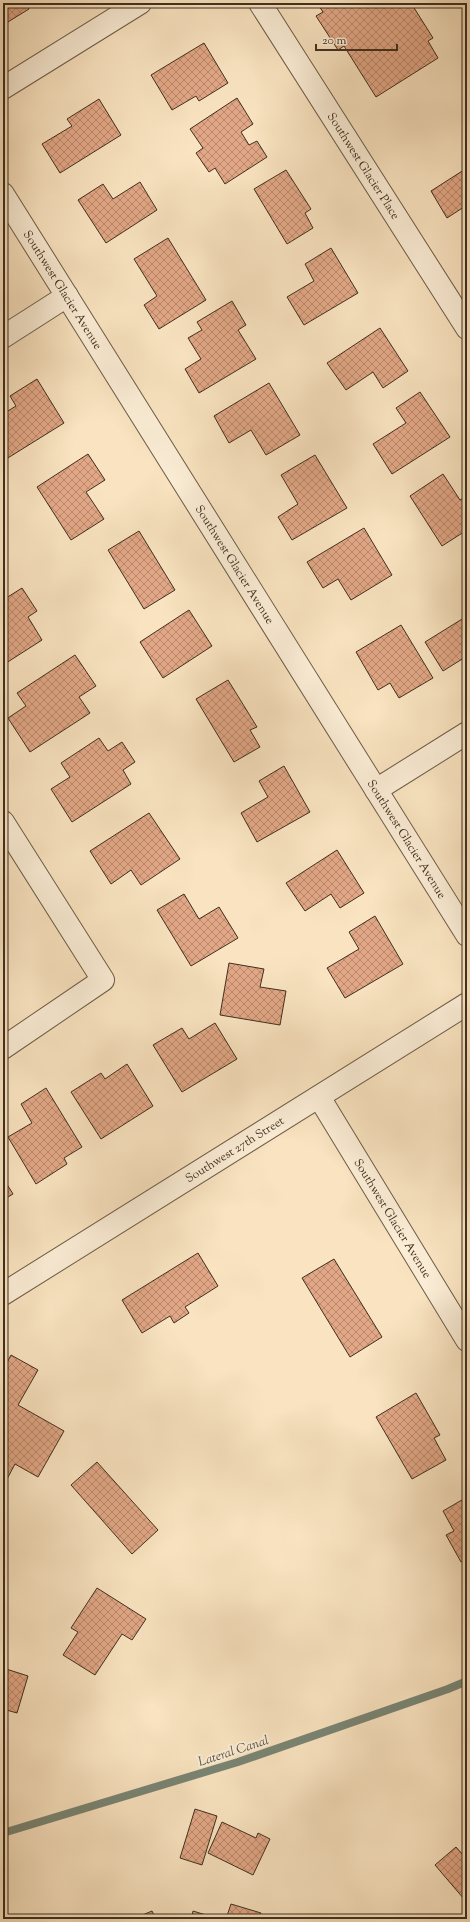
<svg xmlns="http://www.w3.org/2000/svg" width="470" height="1922" font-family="'Sorts Mill Goudy',serif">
<defs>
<pattern id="building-cross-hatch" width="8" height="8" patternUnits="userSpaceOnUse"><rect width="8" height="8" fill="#e2a786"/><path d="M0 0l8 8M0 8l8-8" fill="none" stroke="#b9886d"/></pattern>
</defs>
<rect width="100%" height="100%" fill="#f9e3c0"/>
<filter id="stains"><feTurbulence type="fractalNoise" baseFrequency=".005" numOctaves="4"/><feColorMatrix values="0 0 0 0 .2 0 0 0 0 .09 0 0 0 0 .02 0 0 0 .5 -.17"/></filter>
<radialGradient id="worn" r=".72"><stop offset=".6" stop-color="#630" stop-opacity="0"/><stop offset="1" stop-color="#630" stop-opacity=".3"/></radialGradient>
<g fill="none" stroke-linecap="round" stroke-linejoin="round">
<!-- stream -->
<path stroke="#798574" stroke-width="8" d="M 3,1833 L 238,1762 L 448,1689 L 467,1681"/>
</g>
<!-- building -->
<g fill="url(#building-cross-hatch)" stroke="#3f2f1e">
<path d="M 3,3 L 26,3 L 29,9 L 3,25 Z"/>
<path d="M 317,3 L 411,3 L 433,38 L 428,41 L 438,58 L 376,97 L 344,46 L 338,50 L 316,16 L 323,12 Z"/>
<path d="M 204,43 L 228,83 L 199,101 L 196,96 L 172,110 L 151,75 Z"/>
<path d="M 237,98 L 253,124 L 241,132 L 249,145 L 257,141 L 267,157 L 225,184 L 215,168 L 209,172 L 196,153 L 203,148 L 190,129 Z"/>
<path d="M 99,99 L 121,135 L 60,173 L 42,144 L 72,126 L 67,119 Z"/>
<path d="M 467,168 L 467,205 L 447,218 L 431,191 Z"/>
<path d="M 286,170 L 311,209 L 305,213 L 313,228 L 287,244 L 254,189 Z"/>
<path d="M 140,182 L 157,210 L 106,243 L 78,200 L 103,184 L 113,199 Z"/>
<path d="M 168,238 L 206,300 L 159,329 L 144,305 L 157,296 L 134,259 Z"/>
<path d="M 331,248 L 358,293 L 304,325 L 287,297 L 314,281 L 305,264 Z"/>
<path d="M 232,301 L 246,325 L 238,330 L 256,359 L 199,393 L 185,369 L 201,359 L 188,338 L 202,330 L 197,322 Z"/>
<path d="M 380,328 L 408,371 L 383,388 L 373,372 L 346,390 L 327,363 Z"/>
<path d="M 37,379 L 64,423 L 3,461 L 3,414 L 16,406 L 10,396 Z"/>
<path d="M 269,383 L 300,435 L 266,455 L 251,430 L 229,443 L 214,416 Z"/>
<path d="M 420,392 L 450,437 L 392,474 L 373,444 L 406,423 L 396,408 Z"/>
<path d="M 88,454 L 105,480 L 86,492 L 104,519 L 71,540 L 37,487 Z"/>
<path d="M 315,455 L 347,508 L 292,540 L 278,517 L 298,504 L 281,475 Z"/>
<path d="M 443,474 L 460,500 L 467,496 L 467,530 L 442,546 L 410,496 Z"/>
<path d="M 364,528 L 392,575 L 351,600 L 338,579 L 323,588 L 307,562 Z"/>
<path d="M 139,531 L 175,590 L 144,609 L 108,550 Z"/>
<path d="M 22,588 L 37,611 L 28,617 L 42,640 L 3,665 L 3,600 Z"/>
<path d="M 189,610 L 212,646 L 163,678 L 140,642 Z"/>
<path d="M 467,616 L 467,656 L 443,671 L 425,642 Z"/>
<path d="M 401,625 L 433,678 L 399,698 L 390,683 L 378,690 L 356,652 Z"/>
<path d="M 75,655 L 96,686 L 79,697 L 90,713 L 30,752 L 8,718 L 26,706 L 17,693 Z"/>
<path d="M 228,680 L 257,727 L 250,730 L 260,747 L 234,762 L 196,699 Z"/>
<path d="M 99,738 L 108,751 L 122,742 L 135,762 L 123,770 L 131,784 L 72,822 L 51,789 L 70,777 L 61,763 Z"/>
<path d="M 284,766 L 310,812 L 257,842 L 241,813 L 268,797 L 259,781 Z"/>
<path d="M 149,813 L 180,859 L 141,885 L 131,870 L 111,884 L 90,851 Z"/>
<path d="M 337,850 L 364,893 L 340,908 L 331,894 L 305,911 L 286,883 Z"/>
<path d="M 184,894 L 199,919 L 219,907 L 238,938 L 191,966 L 157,910 Z"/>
<path d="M 375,916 L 403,964 L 345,998 L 327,968 L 359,949 L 349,932 Z"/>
<path d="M 229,963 L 264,969 L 260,987 L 286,991 L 280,1025 L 220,1015 Z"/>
<path d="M 215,1023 L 237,1059 L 182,1092 L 153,1045 L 182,1028 L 189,1039 Z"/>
<path d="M 127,1064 L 153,1106 L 101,1139 L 71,1092 L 101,1073 L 105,1079 Z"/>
<path d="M 46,1088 L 82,1147 L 64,1158 L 67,1164 L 36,1184 L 8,1137 L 32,1123 L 21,1104 Z"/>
<path d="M 3,1178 L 13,1194 L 3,1200 Z"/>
<path d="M 198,1253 L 218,1286 L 185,1307 L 189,1313 L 174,1323 L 170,1316 L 142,1333 L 122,1300 Z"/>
<path d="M 334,1259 L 382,1337 L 350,1357 L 302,1278 Z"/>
<path d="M 11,1355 L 38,1370 L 18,1405 L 64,1431 L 38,1477 L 15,1464 L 6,1481 L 3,1479 L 3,1370 Z"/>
<path d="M 416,1393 L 440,1435 L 434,1438 L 446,1460 L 412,1479 L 376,1417 Z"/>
<path d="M 97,1462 L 158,1530 L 132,1554 L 71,1485 Z"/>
<path d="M 467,1497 L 467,1559 L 461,1562 L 446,1535 L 454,1531 L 443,1511 Z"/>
<path d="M 97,1588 L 146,1619 L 132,1640 L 122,1634 L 95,1675 L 63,1655 L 78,1632 L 71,1628 Z"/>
<path d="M 3,1668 L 28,1676 L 17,1713 L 3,1709 Z"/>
<path d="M 195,1809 L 217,1816 L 202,1865 L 180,1858 Z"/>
<path d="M 222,1822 L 256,1838 L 258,1833 L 270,1839 L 253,1875 L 208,1853 Z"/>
<path d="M 456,1847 L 463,1855 L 467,1852 L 467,1897 L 464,1899 L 435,1865 Z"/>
<path d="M 231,1904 L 261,1913 L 259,1919 L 226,1919 Z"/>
<path d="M 152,1911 L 156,1919 L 133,1919 Z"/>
<path d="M 193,1911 L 219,1919 L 191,1919 Z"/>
</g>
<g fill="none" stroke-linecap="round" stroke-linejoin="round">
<defs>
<g id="minor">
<path id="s1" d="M 260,3 L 467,328"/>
<path d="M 3,88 L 140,3"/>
<path id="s2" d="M 3,194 L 467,935"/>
<path d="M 3,337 L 67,296"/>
<path d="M 376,790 L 467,733"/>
<path d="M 3,822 L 103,980 L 3,1048"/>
<path id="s3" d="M 319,1097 L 467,1340"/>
</g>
<g id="tertiary">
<path id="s4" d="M 3,1294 L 467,1004"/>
</g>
</defs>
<!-- minor casing -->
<use href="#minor" stroke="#6e5c46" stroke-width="24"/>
<!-- tertiary casing -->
<use href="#tertiary" stroke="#6e5c46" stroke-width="24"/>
<!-- minor -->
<use href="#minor" stroke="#fbedd6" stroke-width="22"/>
<!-- tertiary -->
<use href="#tertiary" stroke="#fbedd6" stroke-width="22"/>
</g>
<g text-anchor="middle" stroke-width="4" stroke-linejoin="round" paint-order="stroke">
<!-- street labels -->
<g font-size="12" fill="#3f2f1e" stroke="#fbedd6">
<text dy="4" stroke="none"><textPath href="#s1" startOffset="193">Southwest Glacier Place</textPath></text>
<text dy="4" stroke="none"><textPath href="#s2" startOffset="113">Southwest Glacier Avenue</textPath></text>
<text dy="4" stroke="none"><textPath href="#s2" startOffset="437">Southwest Glacier Avenue</textPath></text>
<text dy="4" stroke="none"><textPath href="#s2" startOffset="761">Southwest Glacier Avenue</textPath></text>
<text dy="4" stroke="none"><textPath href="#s4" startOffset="273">Southwest 27th Street</textPath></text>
<text dy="4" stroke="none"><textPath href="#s3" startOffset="142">Southwest Glacier Avenue</textPath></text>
</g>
<!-- water labels -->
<g font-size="13" font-style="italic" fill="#575342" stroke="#fbedd6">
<text transform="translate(233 1750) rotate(-18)" y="5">Lateral Canal</text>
</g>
</g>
<!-- margin -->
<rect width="470" height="1922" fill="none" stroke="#f9e3c0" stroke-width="16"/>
<rect x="4" y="4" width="462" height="1914" fill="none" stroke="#3f2f1e" stroke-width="2"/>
<rect x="8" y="8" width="454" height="1906" fill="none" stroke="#3f2f1e"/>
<!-- scale -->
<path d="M316 44v6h81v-6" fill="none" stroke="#3f2f1e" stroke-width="2"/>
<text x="322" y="44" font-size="12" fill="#3f2f1e" stroke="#fbedd6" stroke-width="3" paint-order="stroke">20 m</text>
<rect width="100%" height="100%" filter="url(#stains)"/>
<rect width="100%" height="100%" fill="url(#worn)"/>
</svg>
